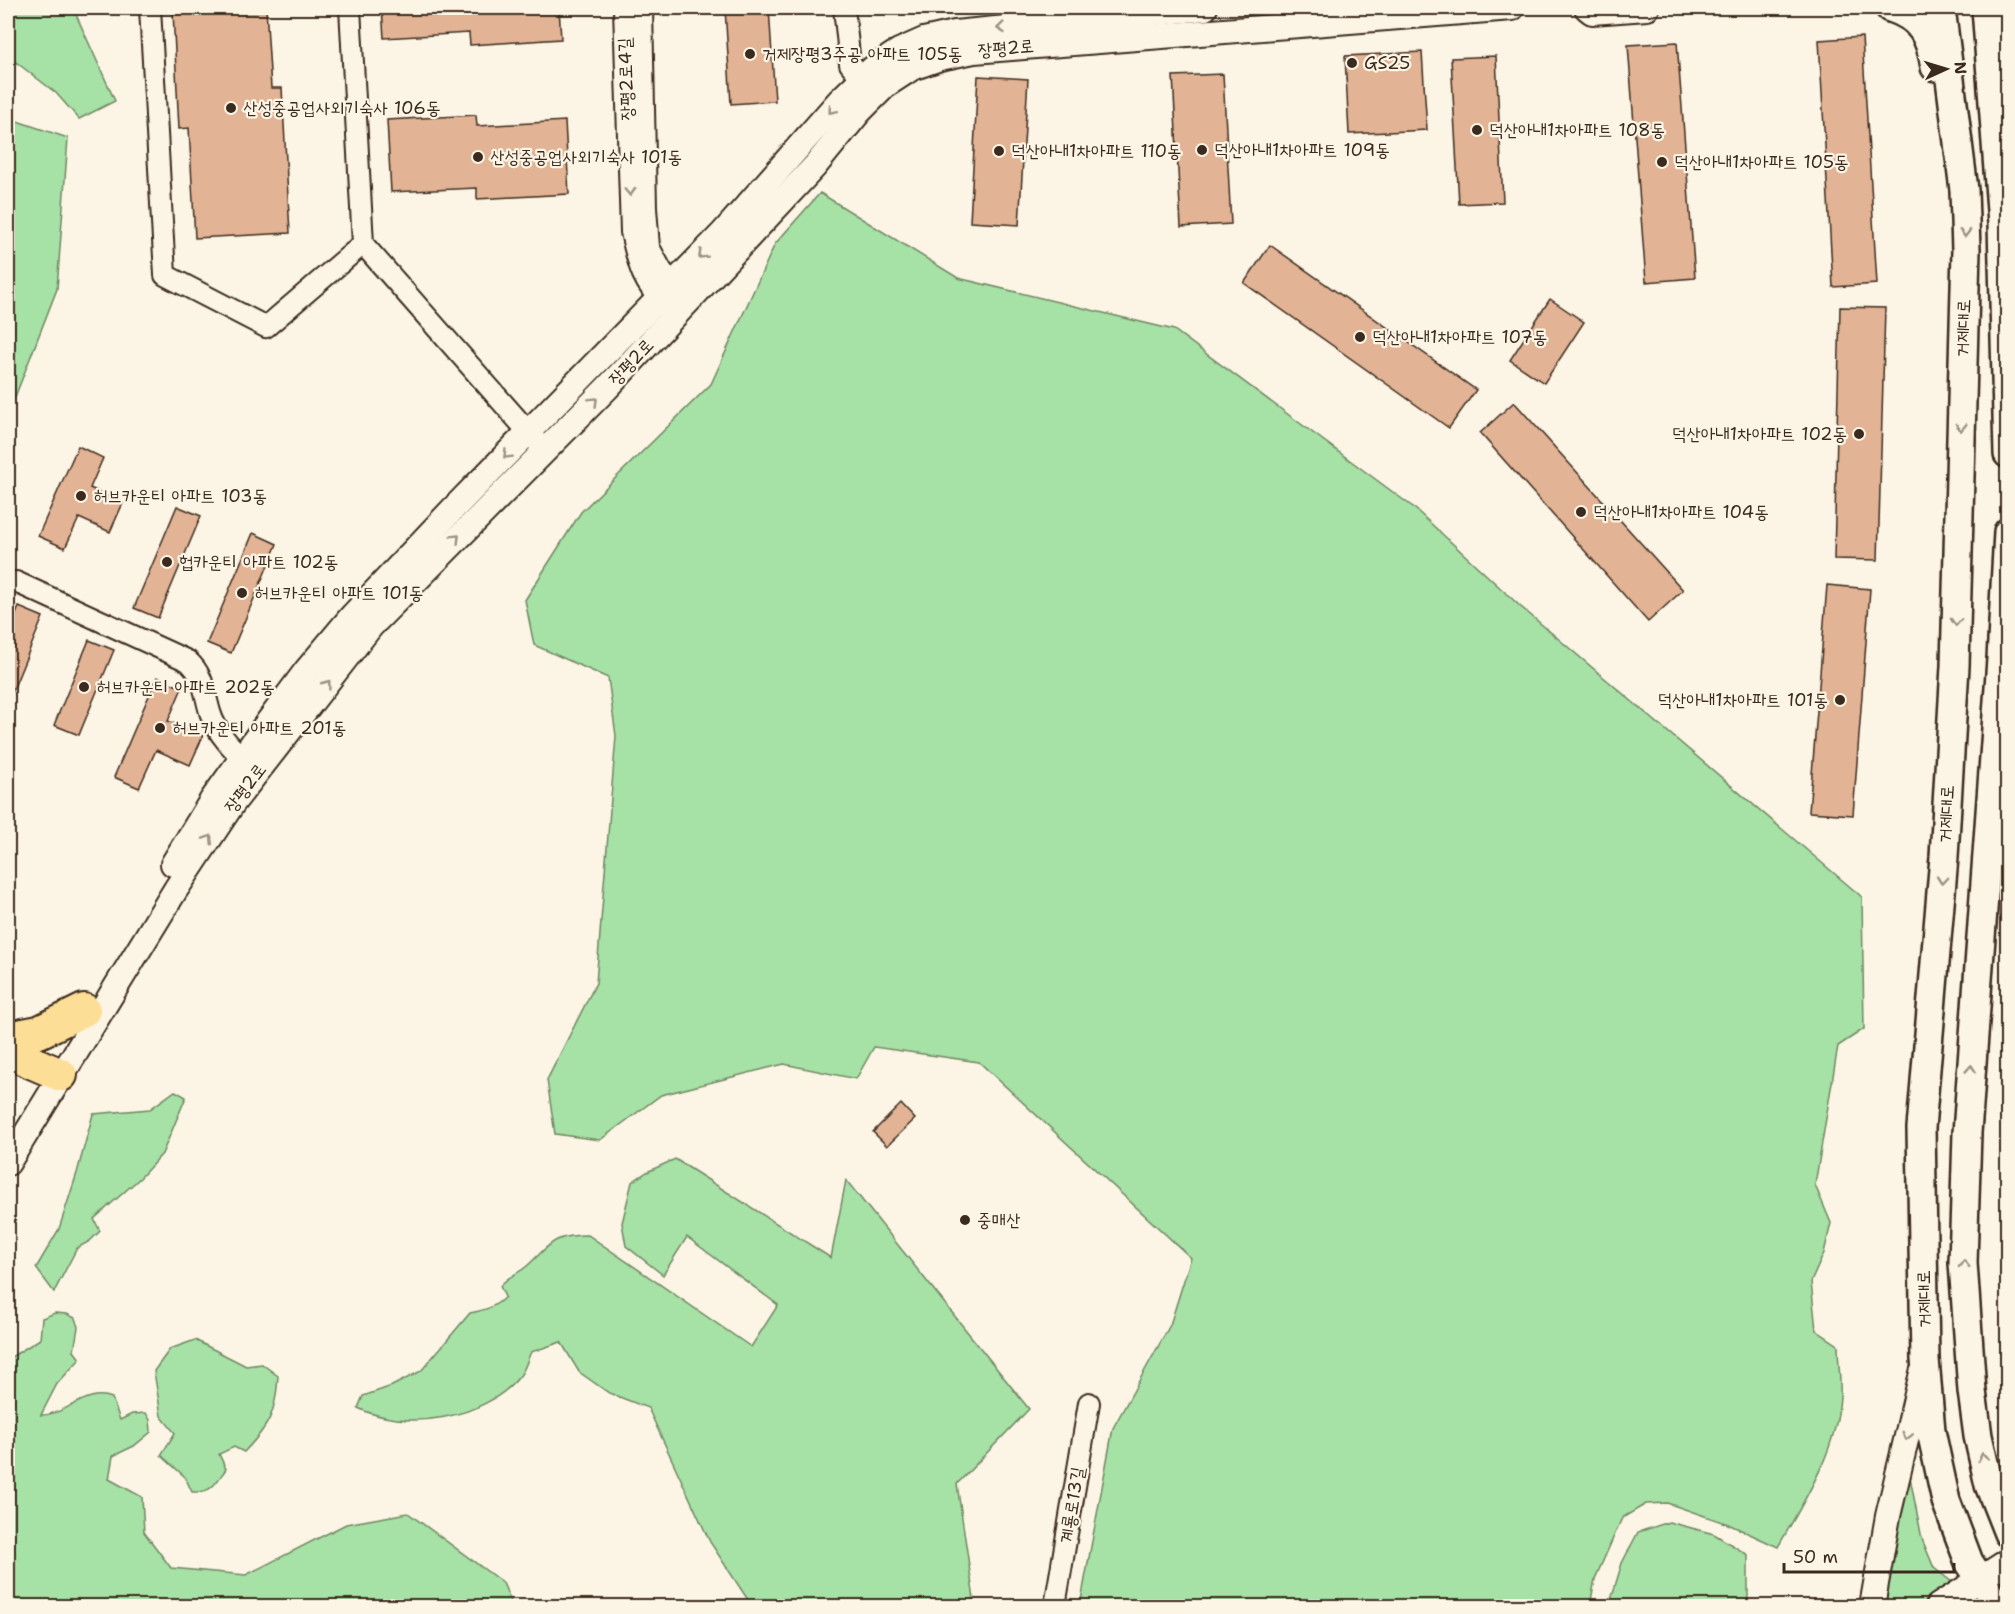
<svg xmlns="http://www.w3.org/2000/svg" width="2015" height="1614" font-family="'Shantell Sans','Poor Story',sans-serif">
<rect width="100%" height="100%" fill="#fcf5e5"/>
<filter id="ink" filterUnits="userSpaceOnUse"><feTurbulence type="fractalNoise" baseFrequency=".0167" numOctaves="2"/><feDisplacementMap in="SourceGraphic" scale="12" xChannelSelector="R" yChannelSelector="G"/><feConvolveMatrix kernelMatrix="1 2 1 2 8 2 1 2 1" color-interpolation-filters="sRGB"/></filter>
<g filter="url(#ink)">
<!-- green -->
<g fill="#a6e1a6" stroke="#708662" stroke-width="1.5">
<path d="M 8,8 L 73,8 L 115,101 L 79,119 L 56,93 L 8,56 Z"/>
<path d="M 8,116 L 17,121 L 68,138 L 57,289 L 8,415 Z"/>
<path d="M 820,193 L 958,278 L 1174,330 L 1413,507 L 1521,607 L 1862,897 L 1864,1029 L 1838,1046 L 1815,1185 L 1831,1223 L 1824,1253 L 1811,1282 L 1816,1330 L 1838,1345 C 1838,1362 1841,1379 1840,1396 C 1837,1451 1804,1501 1778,1547 L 1728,1524 L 1667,1503 L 1646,1504 L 1622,1518 L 1595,1579 L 1590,1606 L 1080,1606 L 1113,1428 L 1170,1325 L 1191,1258 L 979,1062 L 874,1047 L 856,1079 L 784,1064 L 661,1095 L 600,1140 L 555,1134 L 547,1080 L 596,983 L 616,736 L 608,678 L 534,645 L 525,600 L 581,512 L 711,384 L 775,244 Z"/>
<path d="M 175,1091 L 186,1097 L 162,1154 L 140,1178 L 94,1219 L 100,1231 L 90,1241 L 77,1248 L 54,1292 L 36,1268 L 59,1229 L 77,1173 L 93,1114 L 150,1109 Z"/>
<path d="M 675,1159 L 831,1258 L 846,1180 L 1029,1409 L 957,1484 L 975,1606 L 752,1606 L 710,1542 L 648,1408 L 609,1393 L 579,1372 L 561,1342 L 531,1352 C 527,1360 525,1370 519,1377 C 485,1419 406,1432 358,1408 L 363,1396 L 392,1386 L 421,1371 L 470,1313 C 485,1310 495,1307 505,1297 L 500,1286 C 510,1274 517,1275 527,1266 C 551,1244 552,1235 588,1235 L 751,1347 L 778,1305 L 687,1237 L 663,1275 L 626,1246 L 622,1223 L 632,1182 L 647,1172 Z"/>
<path d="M 55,1313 L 67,1314 L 75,1318 L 78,1327 L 74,1351 L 80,1359 L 57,1384 L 41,1415 C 67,1415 86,1388 112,1398 L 120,1420 L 132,1414 L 146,1413 L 150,1420 L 151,1432 L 134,1446 L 113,1456 L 109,1479 L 142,1497 L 144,1532 L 171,1568 L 246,1575 L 346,1524 L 408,1513 L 503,1583 L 513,1606 L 8,1606 L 8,1359 L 40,1339 L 42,1318 Z"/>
<path d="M 195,1340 L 246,1366 L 262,1364 L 278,1376 C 276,1413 269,1426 244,1452 L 234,1447 L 219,1454 L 226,1469 C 215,1484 212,1493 192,1492 L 185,1477 L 161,1455 L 175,1433 L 161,1416 L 154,1371 L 170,1349 Z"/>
<path d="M 1909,1472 L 1922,1539 L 1934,1568 L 1952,1582 L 1921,1606 L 1884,1606 L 1893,1548 Z"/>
<path d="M 1669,1522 L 1714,1534 L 1748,1555 L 1748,1600 L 1746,1606 L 1609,1606 L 1622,1563 L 1638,1532 Z"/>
</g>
<!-- building -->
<g fill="#e2b394" stroke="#3b2a1e" stroke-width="1.5">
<path d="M 247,8 L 266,8 L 271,88 L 282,88 L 290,233 L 195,238 L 189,128 L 179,129 L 173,12 Z"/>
<path d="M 382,8 L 559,8 L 561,39 L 470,45 L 469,33 L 384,38 Z"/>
<path d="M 725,8 L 769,8 L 775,101 L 731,104 Z"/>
<path d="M 1862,37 L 1877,284 L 1833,287 L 1819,40 Z"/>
<path d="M 1677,42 L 1695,278 L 1646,282 L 1628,45 Z"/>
<path d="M 1422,52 L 1427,130 L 1349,134 L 1345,56 Z"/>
<path d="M 1496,56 L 1503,202 L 1459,204 L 1451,58 Z"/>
<path d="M 1223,74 L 1231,224 L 1181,227 L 1173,76 Z"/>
<path d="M 978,76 L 1028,79 L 1019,225 L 970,222 Z"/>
<path d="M 476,115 L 477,126 L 565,121 L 569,194 L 477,199 L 477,188 L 391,192 L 387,120 Z"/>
<path d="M 1270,245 L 1476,390 L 1449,428 L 1244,283 Z"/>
<path d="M 1550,299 L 1584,322 L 1544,383 L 1510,360 Z"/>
<path d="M 1840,307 L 1885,308 L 1878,560 L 1834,559 Z"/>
<path d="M 1514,402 L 1683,590 L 1648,622 L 1480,433 Z"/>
<path d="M 78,446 L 103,458 L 90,488 L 123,503 L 110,532 L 79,518 L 65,548 L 38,536 Z"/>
<path d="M 177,506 L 201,516 L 158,618 L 134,608 Z"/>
<path d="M 253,533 L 277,544 L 231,653 L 207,643 Z"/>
<path d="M 1827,585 L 1870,589 L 1853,815 L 1809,812 Z"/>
<path d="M 19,607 L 43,617 L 8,702 L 8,633 Z"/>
<path d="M 89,640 L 114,650 L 79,735 L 54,725 Z"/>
<path d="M 157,677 L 182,688 L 168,721 L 203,736 L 190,765 L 156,750 L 139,788 L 114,777 Z"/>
<path d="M 901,1104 L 915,1119 L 887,1146 L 873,1132 Z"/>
</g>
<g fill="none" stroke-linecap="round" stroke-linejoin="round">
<defs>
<g id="minor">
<path d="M 150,8 L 165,275 L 266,327 L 363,244"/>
<path d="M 350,8 L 363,244 L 538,443"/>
<path d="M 624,8 L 631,232 C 639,268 642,282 668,309"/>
<path d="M 642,8 L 646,208 L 649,247 L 662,271 L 683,296"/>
<path d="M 844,8 L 850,64 L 872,90"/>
<path d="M 16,582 L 188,661 C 204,675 204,692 210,712 C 216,733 236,754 254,767"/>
<path d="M 1055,1606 L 1089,1403"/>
</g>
<g id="tertiary">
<path d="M 1587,8 L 1592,12 L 1647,8"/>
<path d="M 173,864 L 212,800 L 262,730 L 306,671 L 352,616 L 452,510 L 723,233 L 840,100 L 872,69 L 899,51 L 924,40 L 955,33 L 1205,8"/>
<path d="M 8,1163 L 176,889 L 233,803 L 371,626 L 607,388 L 815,166 L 860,111 L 886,85 L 912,68 L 940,58 L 974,51 L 1512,8"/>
<path d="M 1872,1606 L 1888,1516 L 1922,1373"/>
<path d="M 1938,1606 L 2008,1561"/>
</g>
<g id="secondary">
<path d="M 1890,8 C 1921,18 1930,36 1935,67"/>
<path d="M 1941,8 L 1964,190 L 1966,250 L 1955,666 L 1944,857 L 1921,1128 L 1925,1359 L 1931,1431 L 1946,1501 L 1969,1562 L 1998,1606"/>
<path d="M 1986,8 L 2002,224 L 2008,454"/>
<path d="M 2008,532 L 2001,659 L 1967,1133 L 1963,1263 L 1972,1391 L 1978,1436 L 1989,1485 L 2008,1533"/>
</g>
<g id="trunk">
<path d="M 8,1038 L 39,1032 L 84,1010"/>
<path d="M 8,1052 L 61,1075"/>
</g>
</defs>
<!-- minor casing -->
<use href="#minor" stroke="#3b2a1e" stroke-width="24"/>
<!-- tertiary casing -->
<use href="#tertiary" stroke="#3b2a1e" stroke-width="28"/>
<!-- secondary casing -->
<use href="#secondary" stroke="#3b2a1e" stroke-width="32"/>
<!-- trunk casing -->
<use href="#trunk" stroke="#3b2a1e" stroke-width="36"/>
<!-- minor -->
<use href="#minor" stroke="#fcf5e5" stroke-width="20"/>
<!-- tertiary -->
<use href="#tertiary" stroke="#fcf5e5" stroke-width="24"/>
<!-- secondary -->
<use href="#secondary" stroke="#fcf5e5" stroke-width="27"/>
<!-- trunk -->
<use href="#trunk" stroke="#fdde96" stroke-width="32"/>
</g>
<!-- one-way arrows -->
<defs><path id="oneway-chevron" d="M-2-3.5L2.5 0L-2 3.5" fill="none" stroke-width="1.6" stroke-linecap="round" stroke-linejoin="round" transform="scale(1.5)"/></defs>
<g stroke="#9c9082">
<use href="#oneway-chevron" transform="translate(1001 28) rotate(174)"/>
<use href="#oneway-chevron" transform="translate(832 110) rotate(131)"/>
<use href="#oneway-chevron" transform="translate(630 192) rotate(88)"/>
<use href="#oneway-chevron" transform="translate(1965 233) rotate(89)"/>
<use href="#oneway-chevron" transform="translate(702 255) rotate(135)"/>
<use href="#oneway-chevron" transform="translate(594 401) rotate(-45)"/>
<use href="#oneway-chevron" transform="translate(1961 427) rotate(92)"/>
<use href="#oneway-chevron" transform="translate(507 455) rotate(135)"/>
<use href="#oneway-chevron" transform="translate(456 538) rotate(-45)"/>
<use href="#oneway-chevron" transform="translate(1956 622) rotate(92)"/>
<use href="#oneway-chevron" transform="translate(327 684) rotate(-53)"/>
<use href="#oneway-chevron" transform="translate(209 839) rotate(-57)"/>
<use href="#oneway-chevron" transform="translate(1942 880) rotate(95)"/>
<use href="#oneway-chevron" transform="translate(1971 1069) rotate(-86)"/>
<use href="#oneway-chevron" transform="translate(1964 1264) rotate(-91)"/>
<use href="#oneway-chevron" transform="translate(1907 1436) rotate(104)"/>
<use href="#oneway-chevron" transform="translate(1983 1457) rotate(-103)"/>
</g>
</g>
<!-- markers -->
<g fill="#3b2a1e" stroke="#fcf5e5" stroke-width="2">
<circle cx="750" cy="54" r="6"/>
<circle cx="1352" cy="63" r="6"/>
<circle cx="231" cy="108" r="6"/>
<circle cx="1477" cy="130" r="6"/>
<circle cx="1202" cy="150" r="6"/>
<circle cx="999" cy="151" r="6"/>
<circle cx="478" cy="157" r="6"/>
<circle cx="1662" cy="162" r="6"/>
<circle cx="1360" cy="337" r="6"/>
<circle cx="1859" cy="434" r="6"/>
<circle cx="81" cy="496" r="6"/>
<circle cx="1581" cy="512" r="6"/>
<circle cx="167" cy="562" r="6"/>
<circle cx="242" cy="593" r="6"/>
<circle cx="84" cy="687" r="6"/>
<circle cx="1840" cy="700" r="6"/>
<circle cx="160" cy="728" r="6"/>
<circle cx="965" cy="1220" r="6"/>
</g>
<g text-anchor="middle" stroke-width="4.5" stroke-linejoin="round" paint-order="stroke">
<!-- street labels -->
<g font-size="18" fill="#3b2a1e" stroke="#fcf5e5">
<text transform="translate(1006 48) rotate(-5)" y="6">장평2로</text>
<text transform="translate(626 79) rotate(-92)" y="6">장평2로4길</text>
<text transform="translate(1963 328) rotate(-88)" y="6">거제대로</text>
<text transform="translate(631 362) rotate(-47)" y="6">장평2로</text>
<text transform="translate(245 788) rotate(-53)" y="6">장평2로</text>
<text transform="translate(1946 814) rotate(-87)" y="6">거제대로</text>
<text transform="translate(1924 1299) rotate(-91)" y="6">거제대로</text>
<text transform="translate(1072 1505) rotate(-81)" y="6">계룡로13길</text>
</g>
<!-- poi labels -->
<g font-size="18" fill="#3b2a1e" stroke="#fcf5e5" text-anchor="start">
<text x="762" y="60">거제장평3주공 아파트 105동</text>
<text x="1364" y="69">GS25</text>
<text x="243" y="114">산성중공업사외기숙사 106동</text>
<text x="1489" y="136">덕산아내1차아파트 108동</text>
<text x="1214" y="156">덕산아내1차아파트 109동</text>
<text x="1011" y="157">덕산아내1차아파트 110동</text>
<text x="490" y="163">산성중공업사외기숙사 101동</text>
<text x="1674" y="168">덕산아내1차아파트 105동</text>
<text x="1372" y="343">덕산아내1차아파트 107동</text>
<text x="1847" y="440" text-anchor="end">덕산아내1차아파트 102동</text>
<text x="93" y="502">허브카운티 아파트 103동</text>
<text x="1593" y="518">덕산아내1차아파트 104동</text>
<text x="179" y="568">헙카운티 아파트 102동</text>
<text x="254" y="599">허브카운티 아파트 101동</text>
<text x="96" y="693">허브카운티 아파트 202동</text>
<text x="1828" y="706" text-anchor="end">덕산아내1차아파트 101동</text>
<text x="172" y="734">허브카운티 아파트 201동</text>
<text x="977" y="1226">중매산</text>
</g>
</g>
<!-- margin -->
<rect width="2015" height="1614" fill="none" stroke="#fcf5e5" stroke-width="30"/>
<rect x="15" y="15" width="1985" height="1584" fill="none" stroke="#3b2a1e" stroke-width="2" filter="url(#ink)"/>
<!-- north arrow -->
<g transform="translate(1946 69) rotate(86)" stroke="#fcf5e5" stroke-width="4.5" paint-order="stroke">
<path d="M0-4.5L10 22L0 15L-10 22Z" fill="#3b2a1e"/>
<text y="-9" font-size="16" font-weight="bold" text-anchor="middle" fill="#3b2a1e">N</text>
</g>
<!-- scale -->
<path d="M1784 1563v9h170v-9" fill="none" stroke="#3b2a1e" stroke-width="3"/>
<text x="1793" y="1563" font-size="18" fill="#3b2a1e" stroke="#fcf5e5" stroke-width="4.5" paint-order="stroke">50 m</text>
</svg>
